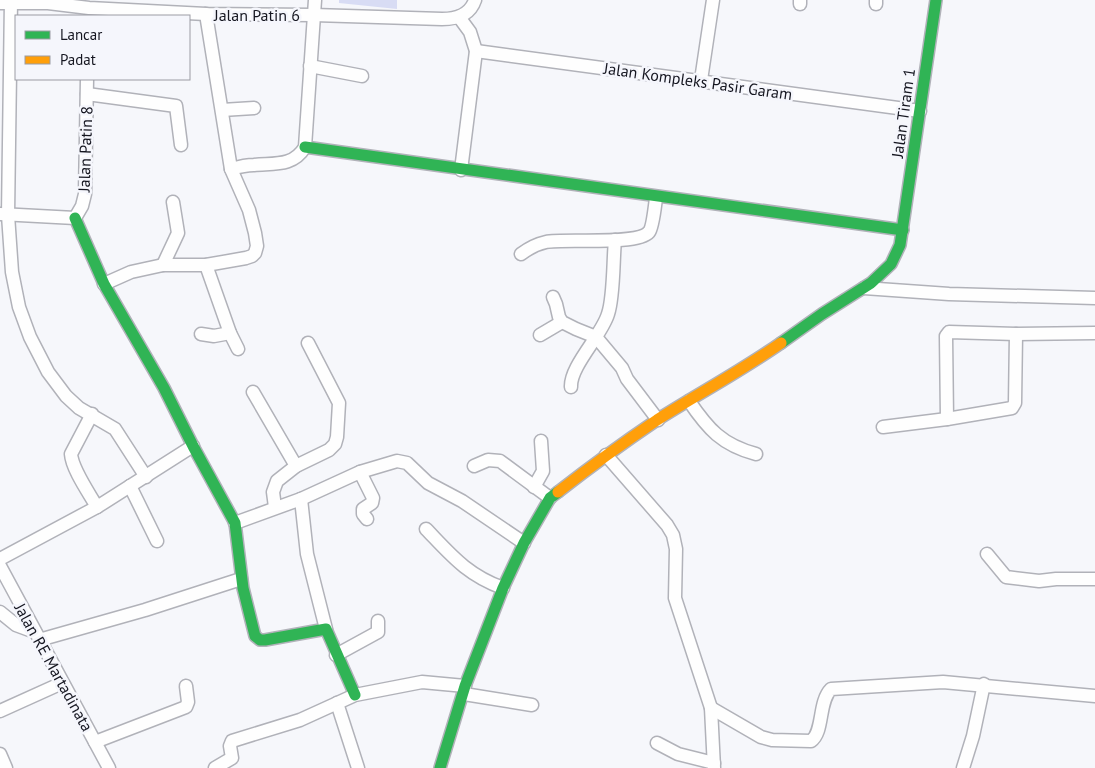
<svg xmlns="http://www.w3.org/2000/svg" width="1095" height="768" font-family="'PT Sans',sans-serif">
<rect width="100%" height="100%" fill="#f6f7fb"/>
<!-- park -->
<path fill="#d8dcf4" d="M 339,0 L 397,0 L 397,9 L 339,3 Z"/>
<g fill="none" stroke-linecap="round" stroke-linejoin="round">
<defs>
<g id="street">
<path d="M 11,0 L 8,215 L 12,272 L 19,307 L 30,337 L 48,372 L 66,396 L 79,408 L 115,429 L 146,477"/>
<path d="M 0,3 L 48,3 L 89,8 L 206,14 L 314,15 L 442,19 C 457,19 470,15 475,0"/>
<path d="M 800,4 L 800,0"/>
<path d="M 876,4 L 876,0"/>
<path d="M 459,17 L 470,32 L 476,51 L 461,170"/>
<path d="M 476,51 L 920,111"/>
<path d="M 310,66 L 362,76"/>
<path d="M 701,80 L 713,0"/>
<path d="M 87,94 L 176,106 L 181,145"/>
<path d="M 222,110 L 254,108"/>
<path d="M 231,169 C 238,167 246,165 254,165 C 274,163 293,167 305,147 L 315,0"/>
<path d="M 0,214 L 75,218 L 82,206 L 85,194 L 87,79"/>
<path d="M 521,254 C 529,248 537,244 546,242 C 565,238 637,246 649,232 C 653,227 655,205 656,198"/>
<path d="M 163,265 L 178,233 L 173,202"/>
<path d="M 206,265 L 230,333 L 238,349"/>
<path d="M 104,284 L 131,272 L 163,265 L 206,265 L 246,258 L 252,256 L 255,253 L 257,246 L 255,233 L 249,210 L 231,169 L 206,14"/>
<path d="M 864,288 L 949,294 L 1095,298"/>
<path d="M 553,297 L 556,304 L 559,317 L 562,322 L 576,329 L 596,337 L 622,368 L 627,379 L 658,420"/>
<path d="M 201,334 L 214,336 L 230,333"/>
<path d="M 540,335 L 562,322"/>
<path d="M 571,387 C 570,366 602,335 608,314 C 614,297 613,260 615,240"/>
<path d="M 253,392 L 296,466"/>
<path d="M 689,401 C 708,429 722,445 756,454"/>
<path d="M 92,414 L 71,454 C 72,469 89,493 97,507"/>
<path d="M 947,419 L 946,336 L 949,332 L 1016,334 L 1095,333"/>
<path d="M 883,427 L 947,419 L 1012,408 L 1015,403 L 1016,334"/>
<path d="M 606,455 L 667,525 L 673,535 L 676,549 L 675,598 L 711,708 L 714,768"/>
<path d="M 474,466 L 488,460 L 500,461 L 550,498"/>
<path d="M 360,472 L 373,498 L 372,503 L 363,509 L 363,514 L 367,519"/>
<path d="M 130,486 L 157,541"/>
<path d="M 534,487 L 543,471 L 541,441"/>
<path d="M 301,499 L 307,554 L 326,629"/>
<path d="M 275,507 L 273,492 L 277,481 L 296,466 L 329,450 L 335,444 L 337,437 L 339,403 L 308,343"/>
<path d="M 235,523 L 301,499 L 360,472 L 397,461 L 407,463 L 428,483 L 462,501 L 524,543"/>
<path d="M 426,529 C 451,555 467,575 503,588"/>
<path d="M 987,554 L 1006,577 L 1039,581 L 1056,579 L 1095,579"/>
<path d="M 0,559 L 97,507 L 193,446"/>
<path d="M 0,566 L 109,768"/>
<path d="M 0,612 L 16,625 L 35,632"/>
<path d="M 39,640 L 145,610 L 241,579"/>
<path d="M 336,655 L 378,632 L 378,621"/>
<path d="M 464,694 L 532,705"/>
<path d="M 337,703 L 358,768"/>
<path d="M 711,708 L 761,737 L 772,740 L 811,741 C 824,732 818,702 831,689 L 943,682 L 1095,696"/>
<path d="M 0,711 L 62,683"/>
<path d="M 95,742 L 186,707 L 188,702 L 186,686"/>
<path d="M 657,743 L 678,754 L 714,763"/>
<path d="M 0,754 L 6,768"/>
<path d="M 215,768 L 232,758 L 230,746 L 232,741 L 300,720 L 355,695 L 422,682 L 465,686"/>
<path d="M 963,768 L 973,736 L 984,684"/>
</g>
<g id="fast">
<path d="M 305,147 L 903,230"/>
<path d="M 75,218 L 104,284 L 164,388 L 193,446 L 235,523 L 243,588 L 255,636 L 260,640 L 265,640 L 326,629 L 355,695"/>
<path d="M 781,343 L 822,314 L 871,283 L 891,264 L 900,245 L 936,0"/>
<path d="M 440,768 L 465,686 L 503,588 L 524,543 L 550,498 L 558,492"/>
</g>
<path id="slow" d="M 558,492 C 590,467 623,443 657,420 C 698,394 741,371 781,343"/>
</defs>
<!-- street casing -->
<use href="#street" stroke="#b1b2b9" stroke-width="15"/>
<!-- fast casing -->
<use href="#fast" stroke="#b1b2b9" stroke-width="14"/>
<!-- slow casing -->
<use href="#slow" stroke="#b1b2b9" stroke-width="14"/>
<!-- street -->
<use href="#street" stroke="#fefefe" stroke-width="12"/>
<!-- fast -->
<use href="#fast" stroke="#30b455" stroke-width="11"/>
<!-- slow -->
<use href="#slow" stroke="#ff9f0a" stroke-width="11"/>
</g>
<g text-anchor="middle" stroke-width="5" stroke-linejoin="round" paint-order="stroke">
<!-- street labels -->
<g font-size="16" fill="#151620" stroke="#f5f6fc">
<text x="257" y="21">Jalan Patin 6</text>
<text transform="translate(698 81) rotate(8)" y="6">Jalan Kompleks Pasir Garam</text>
<text transform="translate(903 113) rotate(-82)" y="6">Jalan Tiram 1</text>
<text transform="translate(85 149) rotate(-88)" y="6">Jalan Patin 8</text>
<text transform="translate(54 667) rotate(61)" y="6">Jalan RE Martadinata</text>
</g>
</g>
<!-- legend -->
<rect x="15" y="15" width="175" height="65" fill="#f5f6fc" stroke="#9b9ca4"/>
<rect x="25" y="31" width="25" height="8" fill="#30b455" stroke="#9b9ca4"/>
<text x="60" y="40" font-size="15" fill="#151620">Lancar</text>
<rect x="25" y="56" width="25" height="8" fill="#ff9f0a" stroke="#9b9ca4"/>
<text x="60" y="65" font-size="15" fill="#151620">Padat</text>
</svg>
